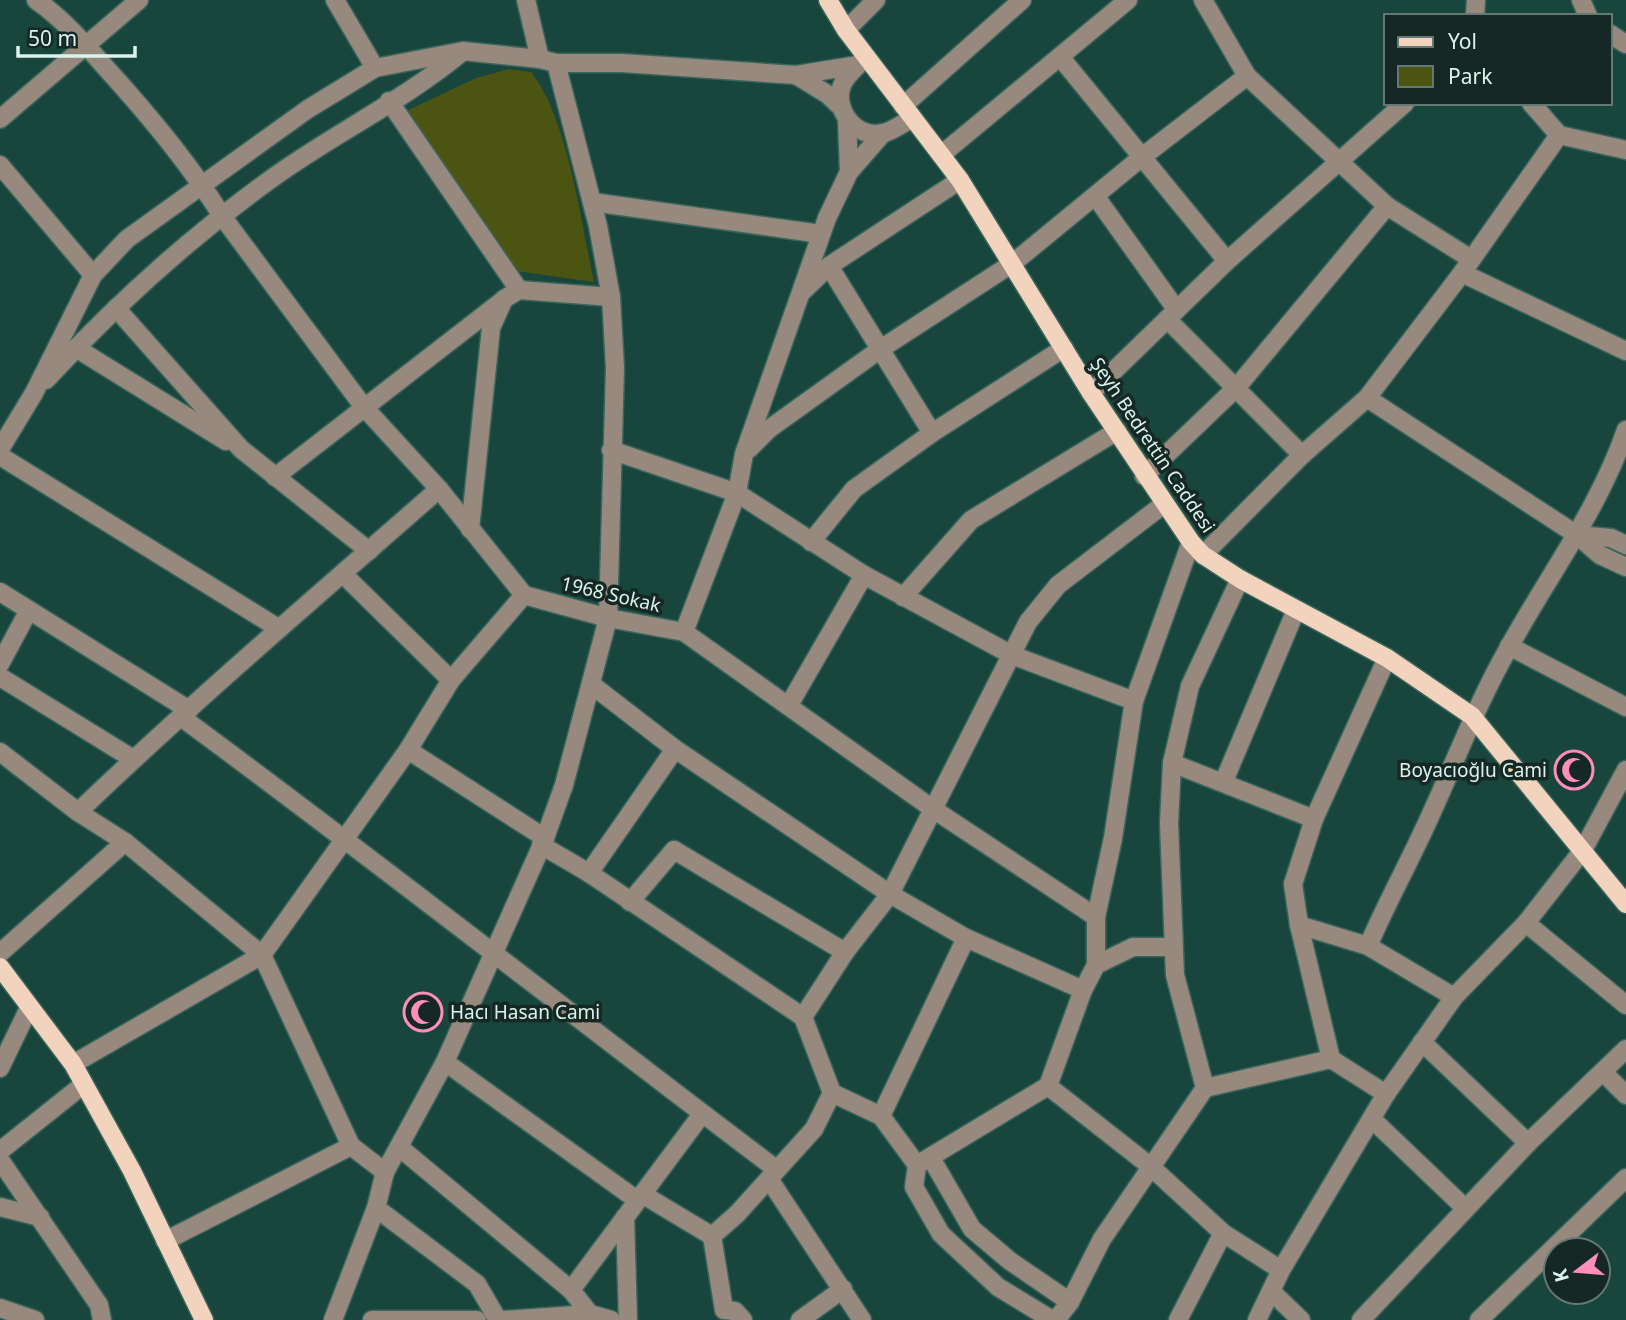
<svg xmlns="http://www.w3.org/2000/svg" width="1626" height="1320" font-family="'Noto Sans',sans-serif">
<rect width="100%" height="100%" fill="#18463c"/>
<!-- green -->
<path fill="#4c5412" d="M 509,69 L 531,72 C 568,118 581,223 594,282 L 516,271 L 402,113 L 476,78 Z"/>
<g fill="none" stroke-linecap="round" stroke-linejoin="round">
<defs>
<g id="minor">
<path d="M 36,0 C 62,18 85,44 106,68 C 148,114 189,163 222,216 L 363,406 L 439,489 L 524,595 L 608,618 L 684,632 L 737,493 L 744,454 L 827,218 L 849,172 L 883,133"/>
<path d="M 335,0 L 375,68"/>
<path d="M 526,0 L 540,59"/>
<path d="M 1203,0 L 1247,76 L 1387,206 L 1471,259"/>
<path d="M 1581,0 L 1588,16"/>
<path d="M 1475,16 L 1476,0"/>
<path d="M 846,30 L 876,0"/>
<path d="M 1610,34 L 1626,44"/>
<path d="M 1061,58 L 1227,261"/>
<path d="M 861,62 C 855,68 847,75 843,83 C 831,108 856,140 883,133 C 893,131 903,123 912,118"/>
<path d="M 796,75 L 827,94 L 842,108"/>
<path d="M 389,101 L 519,290"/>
<path d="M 1531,103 L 1559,135 L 1626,150"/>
<path d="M 903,106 L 1022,0"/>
<path d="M 0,119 L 139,0"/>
<path d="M 847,119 L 849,172"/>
<path d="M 941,155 L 1128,0"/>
<path d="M 0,165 L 93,275"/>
<path d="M 1096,197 L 1176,309"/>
<path d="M 592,202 L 821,234"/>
<path d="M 829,266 L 932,433"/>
<path d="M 1462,273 L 1626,351"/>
<path d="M 803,291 L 829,266 L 960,180"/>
<path d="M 116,308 L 241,449 L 369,551"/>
<path d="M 1167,319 L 1302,455"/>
<path d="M 76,348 L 226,441"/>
<path d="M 46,380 C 115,305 189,238 271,179 C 333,134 403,101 462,52"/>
<path d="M 1091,393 L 1227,261 L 1405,103"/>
<path d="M 1367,398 L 1577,535 L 1600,555 L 1626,567"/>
<path d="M 0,449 L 34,393 L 93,275 L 127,239 L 308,109 L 375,68 L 463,51 L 540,59 L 556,63 L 622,63 L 796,75 L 858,65"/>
<path d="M 749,449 L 769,429 L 879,350 L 1013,263 L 1142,157 L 1247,76"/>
<path d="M 611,450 L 737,493 L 864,575 L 1012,655 L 1134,701"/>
<path d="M 0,456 L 278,628"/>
<path d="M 1144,476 L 1237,387 L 1387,206"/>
<path d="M 275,477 L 502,301"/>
<path d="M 470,529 L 491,328 L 504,299 L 519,290 L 611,297"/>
<path d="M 1577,535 L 1611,538 L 1626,545"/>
<path d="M 811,542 L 854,489 L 932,433 L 1064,348"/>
<path d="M 1203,555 L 1302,455 L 1367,398 L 1462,273 L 1559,135"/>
<path d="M 344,575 L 451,680"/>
<path d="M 0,592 L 189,710"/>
<path d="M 903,597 L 971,520 L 1117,431"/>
<path d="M 684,632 L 933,809 L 1096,917"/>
<path d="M 1509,646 L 1626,707"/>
<path d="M 0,664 L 29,610"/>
<path d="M 0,677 L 133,759"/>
<path d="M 592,685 L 675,749 L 890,894 L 966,938 L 1083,990"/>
<path d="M 789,705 L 864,575"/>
<path d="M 181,717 C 382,865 577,1019 776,1169"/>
<path d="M 408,750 L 545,838"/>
<path d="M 0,752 L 78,812 L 125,842 L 262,955 L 351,1146"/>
<path d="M 1172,763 L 1314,819"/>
<path d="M 1224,781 L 1296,610"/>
<path d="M 78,812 C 195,700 318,595 439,489"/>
<path d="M 541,845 L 589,873 L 803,1017 L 832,1093 L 814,1129 L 737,1214 L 712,1236 L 724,1310 L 735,1311 L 743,1320"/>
<path d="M 589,873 L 675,749"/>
<path d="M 630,902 L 674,850 L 845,952"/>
<path d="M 1526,923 L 1626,1005"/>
<path d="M 1299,925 L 1368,946 L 1454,997"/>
<path d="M 1368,946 C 1388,900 1412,857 1432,812 C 1457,757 1478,702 1508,649 C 1548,576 1599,509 1626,430"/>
<path d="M 0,953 L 125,842"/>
<path d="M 1096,965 L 1096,917 L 1113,838 L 1134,701 L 1191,542"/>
<path d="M 803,1017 L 845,952 L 890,894 L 1028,622 L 1058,585 L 1164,504"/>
<path d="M 1422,1042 L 1528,1143"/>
<path d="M 445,1062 L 637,1200"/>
<path d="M 73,1064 L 262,955 L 408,750 L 451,680 L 524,595"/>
<path d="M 0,1068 L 29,1008"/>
<path d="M 1604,1073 L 1626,1095"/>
<path d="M 1048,1086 L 1150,1166 L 1223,1233 L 1281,1270"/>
<path d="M 1205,1088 L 1331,1059"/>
<path d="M 832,1093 L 881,1116 L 917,1165 L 914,1187 L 941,1234 L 998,1287 L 1052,1320"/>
<path d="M 1386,1094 L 1331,1059 L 1299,925 L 1293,884 L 1314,819 L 1387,658"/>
<path d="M 881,1116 L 966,938"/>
<path d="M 1373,1120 L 1465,1208"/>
<path d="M 399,1147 L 571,1290"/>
<path d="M 0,1151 L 84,1084"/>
<path d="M 931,1158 L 972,1229 L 1010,1261 L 1070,1302"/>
<path d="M 0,1160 L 99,1305 L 102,1320"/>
<path d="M 917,1165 L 1048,1086 L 1083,990 L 1096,965 L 1133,947 L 1173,947"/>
<path d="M 769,1179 L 862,1320"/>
<path d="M 642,1194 L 712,1236"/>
<path d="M 0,1207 L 40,1217"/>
<path d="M 376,1208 L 477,1284 L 498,1320"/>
<path d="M 625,1217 L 628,1320"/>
<path d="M 165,1241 L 351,1146 L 385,1172"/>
<path d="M 1272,1292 L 1301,1320"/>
<path d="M 0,1308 L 35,1320"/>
<path d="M 590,1314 L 571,1290 L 702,1114"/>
<path d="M 333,1320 L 376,1208 L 385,1172 L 445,1062 L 545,838 L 564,785 L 608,618 L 615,368 L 611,297 L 598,226 L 556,63"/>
<path d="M 372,1320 L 477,1320"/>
<path d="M 504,1320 L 590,1314 L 611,1320"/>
<path d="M 800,1320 L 843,1289"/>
<path d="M 1056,1320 L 1070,1302 L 1102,1239 L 1205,1088 L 1175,975 L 1169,823 L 1172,763 L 1190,686 L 1240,579"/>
<path d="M 1178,1320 L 1223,1233"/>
<path d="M 1257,1320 L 1281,1270 L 1386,1094 L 1454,997 L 1526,923 L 1583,850 L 1626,770"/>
<path d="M 1361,1320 L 1528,1143 L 1626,1049"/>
<path d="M 1479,1320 L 1626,1178"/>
</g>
<g id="major">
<path d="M 828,0 L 846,30 L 960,180 L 1091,393 L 1191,542 L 1203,555 L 1240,579 L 1387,658 L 1472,716 L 1626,904"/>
<path d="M 0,967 L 73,1064 L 132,1171 L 204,1320"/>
</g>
</defs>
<!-- minor casing -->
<use href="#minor" stroke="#3b655c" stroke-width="21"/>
<!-- major casing -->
<use href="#major" stroke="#3b655c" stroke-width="21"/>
<!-- minor -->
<use href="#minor" stroke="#98897e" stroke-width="18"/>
<!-- major -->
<use href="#major" stroke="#f2d4be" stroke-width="18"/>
</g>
<!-- icons -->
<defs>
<symbol id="mosque-ring" viewBox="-11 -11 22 22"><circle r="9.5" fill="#152823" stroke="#ff8eb9" stroke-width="1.5"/><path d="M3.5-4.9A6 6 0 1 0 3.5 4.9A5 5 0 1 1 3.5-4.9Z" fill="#ff8eb9"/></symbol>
</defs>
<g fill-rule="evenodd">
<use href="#mosque-ring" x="1552" y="748" width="44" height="44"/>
<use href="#mosque-ring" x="401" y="990" width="44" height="44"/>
</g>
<g text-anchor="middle" stroke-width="7" stroke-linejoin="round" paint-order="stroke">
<!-- street labels -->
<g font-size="19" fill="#dbf3ec" stroke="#152823">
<text transform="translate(1153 445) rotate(56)" y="7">Şeyh Bedrettin Caddesi</text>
<text transform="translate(611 594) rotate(13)" y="7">1968 Sokak</text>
</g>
<!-- poi labels -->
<g font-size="19" fill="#dbf3ec" stroke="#152823" text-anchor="end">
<text x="1547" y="777">Boyacıoğlu Cami</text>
<text x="450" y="1019" text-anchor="start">Hacı Hasan Cami</text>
</g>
</g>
<!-- legend -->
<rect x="1384" y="14" width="228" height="91" fill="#152823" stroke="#647973" stroke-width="2"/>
<rect x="1398" y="37" width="35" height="10" fill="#f2d4be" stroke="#647973" stroke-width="2"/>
<text x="1448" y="49" font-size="21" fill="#dbf3ec">Yol</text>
<rect x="1398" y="66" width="35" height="21" fill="#4c5412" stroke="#647973" stroke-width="2"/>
<text x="1448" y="84" font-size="21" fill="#dbf3ec">Park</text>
<!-- north arrow -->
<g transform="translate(1577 1271) rotate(254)"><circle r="33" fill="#152823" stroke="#647973" stroke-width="2"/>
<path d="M0-5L12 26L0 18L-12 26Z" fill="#ff8eb9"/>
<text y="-10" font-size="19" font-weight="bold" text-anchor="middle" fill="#dbf3ec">K</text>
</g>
<!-- scale -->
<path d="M18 46v10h117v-10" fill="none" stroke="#dbf3ec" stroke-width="3.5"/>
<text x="28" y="46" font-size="21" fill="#dbf3ec" stroke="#152823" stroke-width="5" paint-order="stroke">50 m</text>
</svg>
